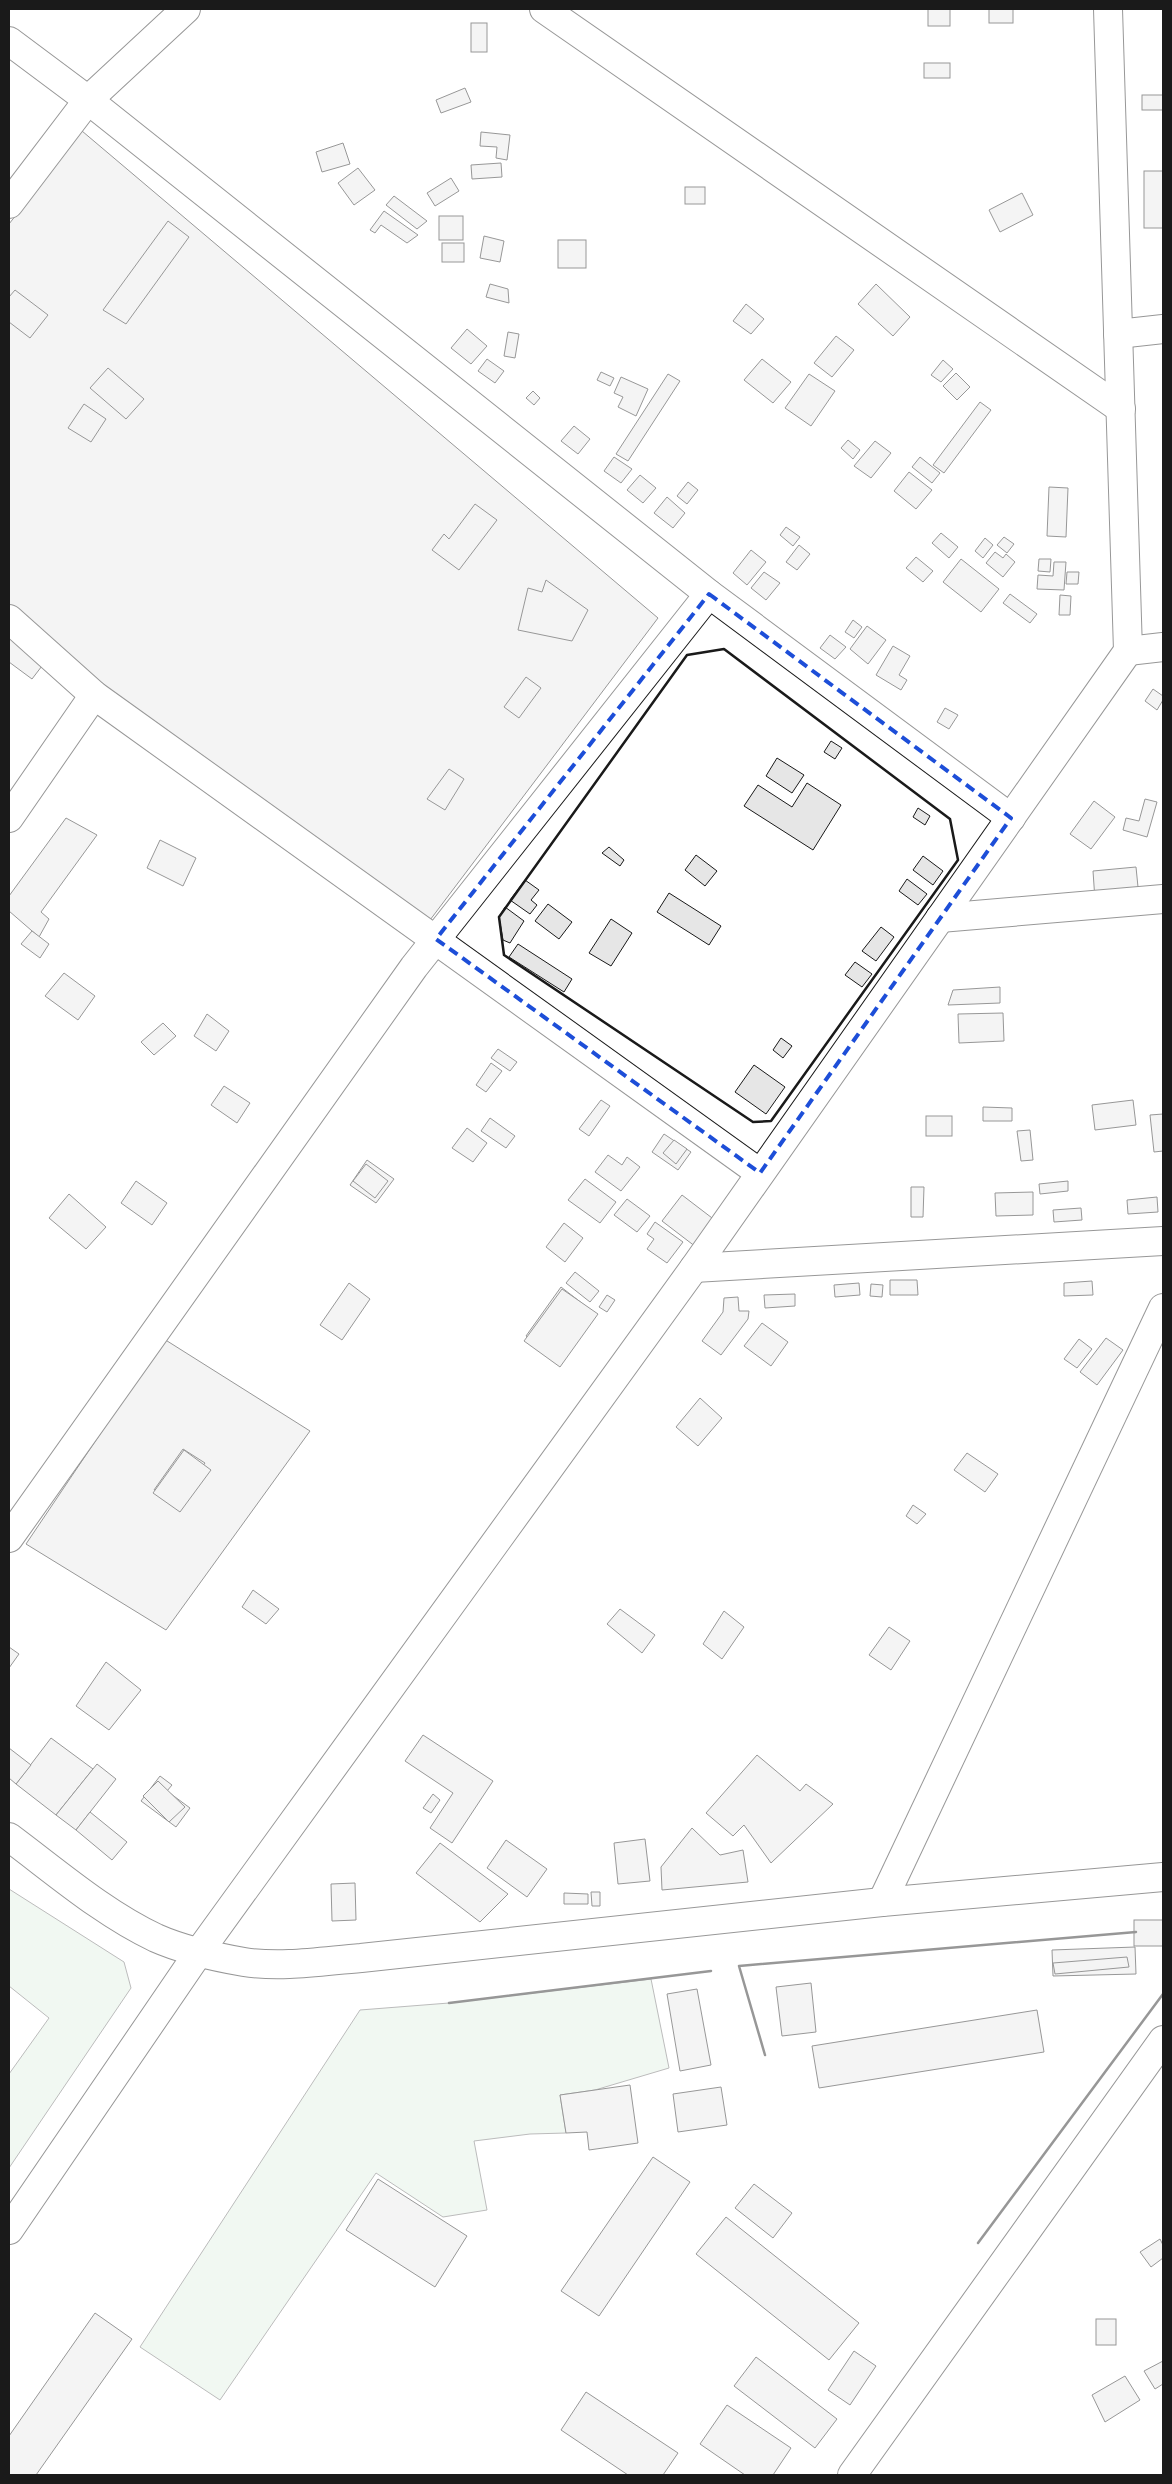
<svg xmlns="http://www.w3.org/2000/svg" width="1172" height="2484" font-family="'PT Sans Narrow',sans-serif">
<rect width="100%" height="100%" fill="#fff"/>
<!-- green -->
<g fill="#e0efe3" stroke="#6a6a6a">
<path d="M 9,1889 L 124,1962 L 131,1988 L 9,2168 L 9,2074 L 49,2018 L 9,1986 Z"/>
<path d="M 651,1979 L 669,2068 L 595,2090 L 560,2095 L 566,2133 L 530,2134 L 474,2141 L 487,2210 L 443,2217 L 376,2173 L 220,2400 L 140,2347 L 360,2010 L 449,2003 Z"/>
</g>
<!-- building -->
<g fill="#e6e6e6" stroke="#1a1a1a">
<rect x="928" y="9" width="22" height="17"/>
<rect x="989" y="9" width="24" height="14"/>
<rect x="471" y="23" width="16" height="29"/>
<rect x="924" y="63" width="26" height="15"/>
<path d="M 465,88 L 471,102 L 441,113 L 436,100 Z"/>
<rect x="1142" y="95" width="21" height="15"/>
<path d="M 82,131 L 658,618 L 427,924 L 93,681 L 9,604 L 9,224 Z"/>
<path d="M 481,132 L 510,135 L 507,160 L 496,158 L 497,147 L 480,146 Z"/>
<path d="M 343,143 L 350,164 L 322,172 L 316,152 Z"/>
<path d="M 501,163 L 502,177 L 472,179 L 471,165 Z"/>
<path d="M 358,168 L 375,190 L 354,205 L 338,183 Z"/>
<rect x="1144" y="171" width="19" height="57"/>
<path d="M 451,178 L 459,191 L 435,206 L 427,193 Z"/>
<rect x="685" y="187" width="20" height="17"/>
<path d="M 1022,193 L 1033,215 L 1000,232 L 989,210 Z"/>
<path d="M 394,196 L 427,221 L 417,229 L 386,205 Z"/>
<path d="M 384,211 L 418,235 L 407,243 L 381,225 L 375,233 L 370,230 Z"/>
<rect x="439" y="216" width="24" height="24"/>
<path d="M 168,221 L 189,237 L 126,324 L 103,310 Z"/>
<path d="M 484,236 L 504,241 L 500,262 L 480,258 Z"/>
<rect x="558" y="240" width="28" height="28"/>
<rect x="442" y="243" width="22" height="19"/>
<path d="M 490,284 L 508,289 L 509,303 L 486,297 Z"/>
<path d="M 876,284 L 910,317 L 893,336 L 858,304 Z"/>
<path d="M 15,290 L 48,315 L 30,338 L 9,322 L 9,297 Z"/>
<path d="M 746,304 L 764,319 L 751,334 L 733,321 Z"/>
<path d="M 467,329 L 487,346 L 471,364 L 451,348 Z"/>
<path d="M 508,332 L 519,334 L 515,358 L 504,356 Z"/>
<path d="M 836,336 L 854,350 L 832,377 L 814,363 Z"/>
<path d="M 487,359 L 504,371 L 495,383 L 478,371 Z"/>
<path d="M 762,359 L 791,382 L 773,403 L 744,380 Z"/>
<path d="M 943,360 L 953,369 L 941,382 L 931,375 Z"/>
<path d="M 108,368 L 144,399 L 126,419 L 90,388 Z"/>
<path d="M 601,372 L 614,378 L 610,386 L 597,380 Z"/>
<path d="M 956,373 L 970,387 L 957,400 L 943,386 Z"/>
<path d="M 668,374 L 680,381 L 628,461 L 616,454 Z"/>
<path d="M 809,374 L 835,391 L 811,426 L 785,408 Z"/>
<path d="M 621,377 L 648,389 L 636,416 L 618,407 L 623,397 L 614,393 Z"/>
<path d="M 533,391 L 540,398 L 534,405 L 526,398 Z"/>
<path d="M 980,402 L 991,410 L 944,473 L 933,465 Z"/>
<path d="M 84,404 L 106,419 L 91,442 L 68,428 Z"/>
<path d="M 574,426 L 590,439 L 578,454 L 561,441 Z"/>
<path d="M 848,440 L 860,450 L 853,459 L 841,448 Z"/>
<path d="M 875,441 L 891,453 L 871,478 L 854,466 Z"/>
<path d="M 614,457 L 632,469 L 621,483 L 604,471 Z"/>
<path d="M 920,457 L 940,473 L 932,483 L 912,467 Z"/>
<path d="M 909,472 L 932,490 L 916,509 L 894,491 Z"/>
<path d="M 640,475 L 656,488 L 643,503 L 627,490 Z"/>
<path d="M 688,482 L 698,490 L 687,504 L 677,496 Z"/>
<path d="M 1049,487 L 1068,488 L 1066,537 L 1047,536 Z"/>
<path d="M 667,497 L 685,513 L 673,528 L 654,513 Z"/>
<path d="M 475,504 L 497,520 L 459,570 L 432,550 L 444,534 L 449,539 Z"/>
<path d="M 786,527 L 800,537 L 793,546 L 780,535 Z"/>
<path d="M 941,533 L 958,547 L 949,558 L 932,543 Z"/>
<path d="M 1004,537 L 1014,544 L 1007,553 L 997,545 Z"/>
<path d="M 985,538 L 993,545 L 983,558 L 975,551 Z"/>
<path d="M 799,545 L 810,554 L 797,570 L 786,562 Z"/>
<path d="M 751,550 L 766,562 L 747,585 L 733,573 Z"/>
<path d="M 995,552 L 1003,558 L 1006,554 L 1015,562 L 1003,577 L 986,563 Z"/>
<path d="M 916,557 L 933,571 L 923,582 L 906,568 Z"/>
<path d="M 961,559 L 999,589 L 981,612 L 943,582 Z"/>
<path d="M 1039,559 L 1051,559 L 1050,572 L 1038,571 Z"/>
<path d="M 1054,562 L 1066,562 L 1064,590 L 1037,589 L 1038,575 L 1053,576 Z"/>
<path d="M 764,572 L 780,583 L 766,600 L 751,588 Z"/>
<path d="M 1067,572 L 1079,572 L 1078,584 L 1066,584 Z"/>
<path d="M 546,580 L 588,610 L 572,641 L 518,630 L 528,588 L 542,592 Z"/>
<path d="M 1010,594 L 1037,614 L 1030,623 L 1003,603 Z"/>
<path d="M 1060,595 L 1071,596 L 1070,615 L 1059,615 Z"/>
<path d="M 853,620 L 862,627 L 854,638 L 845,632 Z"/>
<path d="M 867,626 L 886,640 L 868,664 L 850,649 Z"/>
<path d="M 9,635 L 45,662 L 32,679 L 9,662 Z"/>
<path d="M 830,635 L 846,647 L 835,659 L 820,648 Z"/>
<path d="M 893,646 L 910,656 L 899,675 L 907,680 L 901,690 L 876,675 Z"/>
<path d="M 526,677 L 541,688 L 519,718 L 504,707 Z"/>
<path d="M 1153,689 L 1163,696 L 1163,700 L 1157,710 L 1145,701 Z"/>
<path d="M 945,708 L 958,715 L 949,729 L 937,722 Z"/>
<path d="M 831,741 L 842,748 L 835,759 L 824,752 Z"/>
<path d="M 777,758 L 804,775 L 792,793 L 766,776 Z"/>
<path d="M 449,769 L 464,779 L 445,810 L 427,799 Z"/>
<path d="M 807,783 L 841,805 L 813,850 L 744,806 L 758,785 L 792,807 Z"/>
<path d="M 1145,799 L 1157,802 L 1147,837 L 1123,830 L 1126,818 L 1139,821 Z"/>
<path d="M 1094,801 L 1115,817 L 1091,849 L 1070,834 Z"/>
<path d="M 918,808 L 930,816 L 925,825 L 913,817 Z"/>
<path d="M 66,818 L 97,835 L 41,912 L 49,919 L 39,937 L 9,911 L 9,896 Z"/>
<path d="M 160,840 L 196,858 L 183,886 L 147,868 Z"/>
<path d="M 609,847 L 624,860 L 620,866 L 602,853 Z"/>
<path d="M 696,855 L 717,871 L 705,886 L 685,870 Z"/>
<path d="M 923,856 L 943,871 L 933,885 L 913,870 Z"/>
<path d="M 1136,867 L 1139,897 L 1095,900 L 1093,871 Z"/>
<path d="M 907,879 L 927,894 L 918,905 L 899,891 Z"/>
<path d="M 525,880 L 539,890 L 531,900 L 537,905 L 530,914 L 510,900 Z"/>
<path d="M 669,893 L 721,926 L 709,945 L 657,912 Z"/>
<path d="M 548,904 L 572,922 L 559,939 L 535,921 Z"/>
<path d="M 505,907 L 524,921 L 510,943 L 503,940 L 499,917 Z"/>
<path d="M 611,919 L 632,933 L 611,966 L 589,953 Z"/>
<path d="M 881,927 L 894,937 L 876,961 L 862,951 Z"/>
<path d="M 32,931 L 49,944 L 40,958 L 21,944 Z"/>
<path d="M 518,944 L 572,979 L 564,992 L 509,957 Z"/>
<path d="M 855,962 L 872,974 L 862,987 L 845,975 Z"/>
<path d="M 64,973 L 95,996 L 78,1020 L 45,996 Z"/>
<path d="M 1000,987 L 1000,1003 L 948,1005 L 953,990 Z"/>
<path d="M 1003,1013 L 1004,1041 L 959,1043 L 958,1014 Z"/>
<path d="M 207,1014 L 229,1031 L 216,1051 L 194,1036 Z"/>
<path d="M 163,1023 L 176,1036 L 154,1055 L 141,1042 Z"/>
<path d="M 781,1038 L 792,1046 L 783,1058 L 773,1050 Z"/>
<path d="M 498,1049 L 517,1062 L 510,1071 L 491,1058 Z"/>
<path d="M 491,1063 L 502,1071 L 486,1092 L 476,1085 Z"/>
<path d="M 754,1065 L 785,1087 L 766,1114 L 735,1092 Z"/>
<path d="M 224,1086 L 250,1103 L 237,1123 L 211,1105 Z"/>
<path d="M 601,1100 L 610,1106 L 589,1136 L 579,1129 Z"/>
<path d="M 1133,1100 L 1136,1125 L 1095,1130 L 1092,1105 Z"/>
<path d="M 983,1107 L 1012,1108 L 1012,1121 L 983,1121 Z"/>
<path d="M 1163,1114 L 1163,1151 L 1154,1152 L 1150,1115 Z"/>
<rect x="926" y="1116" width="26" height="20"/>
<path d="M 490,1118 L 515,1136 L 506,1148 L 481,1131 Z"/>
<path d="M 467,1128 L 487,1143 L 473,1162 L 452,1148 Z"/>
<path d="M 1030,1130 L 1033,1160 L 1021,1161 L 1017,1131 Z"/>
<path d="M 664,1134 L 691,1152 L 678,1170 L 652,1152 Z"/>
<path d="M 674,1140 L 687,1149 L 676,1164 L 663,1153 Z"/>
<path d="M 608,1155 L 622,1165 L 627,1157 L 640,1167 L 621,1191 L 595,1172 Z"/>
<path d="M 367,1160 L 394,1179 L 376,1203 L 350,1185 Z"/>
<path d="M 366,1164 L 388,1181 L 375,1198 L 353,1181 Z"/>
<path d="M 585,1179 L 616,1202 L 600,1223 L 568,1200 Z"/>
<path d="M 136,1181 L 167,1203 L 152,1225 L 121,1203 Z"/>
<path d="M 1068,1181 L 1068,1191 L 1040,1194 L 1039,1184 Z"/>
<path d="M 911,1187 L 924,1187 L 923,1217 L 911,1217 Z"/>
<path d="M 1033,1192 L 1033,1215 L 996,1216 L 995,1193 Z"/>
<path d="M 69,1194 L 106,1227 L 86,1249 L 49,1218 Z"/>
<path d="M 682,1195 L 716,1221 L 696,1247 L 662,1221 Z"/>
<path d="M 1157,1197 L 1158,1212 L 1128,1214 L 1127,1200 Z"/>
<path d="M 627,1199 L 650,1216 L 637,1232 L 614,1215 Z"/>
<path d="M 1081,1208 L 1082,1220 L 1054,1222 L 1053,1210 Z"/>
<path d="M 655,1222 L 683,1242 L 667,1263 L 647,1249 L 654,1239 L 647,1234 Z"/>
<path d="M 564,1223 L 583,1238 L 565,1262 L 546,1247 Z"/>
<path d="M 575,1272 L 599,1291 L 590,1302 L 566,1283 Z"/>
<path d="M 890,1280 L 917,1280 L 918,1295 L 890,1295 Z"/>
<path d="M 1092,1281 L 1093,1295 L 1064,1296 L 1064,1283 Z"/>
<path d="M 349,1283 L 370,1299 L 342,1340 L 320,1325 Z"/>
<path d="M 859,1283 L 860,1295 L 835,1297 L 834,1285 Z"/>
<path d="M 871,1284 L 883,1285 L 882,1297 L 870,1296 Z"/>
<path d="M 561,1287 L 596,1314 L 561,1359 L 526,1336 Z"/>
<path d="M 562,1289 L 598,1314 L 560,1367 L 524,1341 Z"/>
<path d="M 795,1294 L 795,1306 L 765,1308 L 764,1295 Z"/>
<path d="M 607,1295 L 615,1300 L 607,1312 L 599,1307 Z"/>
<path d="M 738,1297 L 739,1311 L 749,1311 L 748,1319 L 721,1355 L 702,1341 L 723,1312 L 724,1298 Z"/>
<path d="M 762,1323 L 788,1342 L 771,1366 L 744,1346 Z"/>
<path d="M 1106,1338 L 1123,1350 L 1097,1385 L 1080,1372 Z"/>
<path d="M 164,1339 L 310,1431 L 166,1630 L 26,1544 Z"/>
<path d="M 1079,1339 L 1092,1349 L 1077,1368 L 1064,1359 Z"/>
<path d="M 700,1398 L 722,1418 L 698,1446 L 676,1427 Z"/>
<path d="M 183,1449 L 205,1463 L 176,1503 L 154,1490 Z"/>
<path d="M 184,1450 L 211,1470 L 180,1512 L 153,1493 Z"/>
<path d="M 967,1453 L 998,1474 L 985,1492 L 954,1470 Z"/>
<path d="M 913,1505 L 926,1514 L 917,1524 L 906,1516 Z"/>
<path d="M 253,1590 L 279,1609 L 266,1624 L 242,1607 Z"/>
<path d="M 620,1609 L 655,1635 L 642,1653 L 607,1624 Z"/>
<path d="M 724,1611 L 744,1627 L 722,1659 L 703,1644 Z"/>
<path d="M 889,1627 L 910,1641 L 891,1670 L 869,1655 Z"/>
<path d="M 9,1647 L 19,1654 L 9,1668 Z"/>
<path d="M 106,1662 L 141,1690 L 109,1730 L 76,1706 Z"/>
<path d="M 423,1735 L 493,1781 L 452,1843 L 430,1828 L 453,1793 L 405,1761 Z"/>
<path d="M 51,1738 L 93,1769 L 56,1815 L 16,1784 Z"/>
<path d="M 9,1748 L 31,1765 L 16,1784 L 9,1778 Z"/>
<path d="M 757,1755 L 800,1791 L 806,1784 L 833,1804 L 771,1863 L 744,1825 L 733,1836 L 706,1813 Z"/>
<path d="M 97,1764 L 116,1779 L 76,1830 L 56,1815 Z"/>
<path d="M 160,1776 L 172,1785 L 167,1791 L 190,1808 L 176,1827 L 141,1801 Z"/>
<path d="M 158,1781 L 185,1807 L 169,1822 L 143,1796 Z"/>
<path d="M 433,1794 L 440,1800 L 431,1813 L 423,1808 Z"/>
<path d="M 90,1812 L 127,1842 L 112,1860 L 76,1830 Z"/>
<path d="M 692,1828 L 720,1855 L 743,1850 L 748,1882 L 662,1890 L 661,1867 Z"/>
<path d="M 645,1839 L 650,1881 L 618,1884 L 614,1843 Z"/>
<path d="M 506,1840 L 547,1869 L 527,1897 L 487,1868 Z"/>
<path d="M 440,1843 L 508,1894 L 480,1922 L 416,1873 Z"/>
<path d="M 355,1883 L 356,1920 L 332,1921 L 331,1884 Z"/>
<path d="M 591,1892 L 600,1892 L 600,1906 L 592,1906 Z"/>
<path d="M 564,1893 L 588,1894 L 588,1904 L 564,1904 Z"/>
<rect x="1134" y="1920" width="29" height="26"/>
<path d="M 1135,1947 L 1136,1974 L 1053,1976 L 1052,1950 Z"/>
<path d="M 1127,1957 L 1129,1967 L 1055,1974 L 1053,1963 Z"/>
<path d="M 811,1983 L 816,2032 L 782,2036 L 776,1987 Z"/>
<path d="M 697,1989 L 711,2065 L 680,2071 L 667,1994 Z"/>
<path d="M 1037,2010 L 1044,2052 L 819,2088 L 812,2046 Z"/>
<path d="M 630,2085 L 638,2143 L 589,2150 L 587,2132 L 566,2133 L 560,2095 Z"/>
<path d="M 721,2087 L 727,2125 L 678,2132 L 673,2094 Z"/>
<path d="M 653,2157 L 690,2182 L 599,2316 L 561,2291 Z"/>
<path d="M 378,2179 L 467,2236 L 435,2287 L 346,2230 Z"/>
<path d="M 754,2184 L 792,2213 L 773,2238 L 735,2208 Z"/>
<path d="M 726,2217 L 859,2323 L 829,2360 L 696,2254 Z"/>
<path d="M 1160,2239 L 1163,2245 L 1163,2258 L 1151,2267 L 1140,2252 Z"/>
<path d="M 95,2313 L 132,2339 L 36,2475 L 9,2475 L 9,2436 Z"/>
<rect x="1096" y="2319" width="20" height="26"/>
<path d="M 854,2351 L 876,2366 L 850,2405 L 828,2390 Z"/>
<path d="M 756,2357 L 837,2419 L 815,2448 L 734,2386 Z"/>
<path d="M 1163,2361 L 1163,2384 L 1155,2389 L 1144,2371 Z"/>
<path d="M 1125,2376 L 1140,2400 L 1105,2422 L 1092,2395 Z"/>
<path d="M 586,2392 L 678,2453 L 663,2475 L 628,2475 L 561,2430 Z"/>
<path d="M 727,2405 L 791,2448 L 773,2475 L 745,2475 L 700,2444 Z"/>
</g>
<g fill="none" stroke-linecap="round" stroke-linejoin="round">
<defs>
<g id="minor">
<path d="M 544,9 L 1121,409"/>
<path d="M 9,41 L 88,100 L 709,594 L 1011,818"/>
<path d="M 9,204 L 88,100 L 186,9"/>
<path d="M 1118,334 L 1163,329"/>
<path d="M 9,619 L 94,695 L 760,1173"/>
<path d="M 1128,651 L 1163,647"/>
<path d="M 9,818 L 94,695"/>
<path d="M 940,918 L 1163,899"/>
<path d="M 694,1268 L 1163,1241"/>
<path d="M 9,1538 L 414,967 L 709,594"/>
<path d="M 882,1902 L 1163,1308"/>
<path d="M 199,1952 L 694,1268 L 1128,651 L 1108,9"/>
<path d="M 852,2475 L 1163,2040"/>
</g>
<g id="highway">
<path d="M 9,1837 C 56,1872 103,1913 156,1938 C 183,1950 215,1957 244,1962 C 282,1968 323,1961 361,1958 L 882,1902 L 1163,1877"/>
<path d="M 9,2230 L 199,1952"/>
</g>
</defs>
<!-- minor casing -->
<use href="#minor" stroke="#1a1a1a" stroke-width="30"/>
<!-- highway casing -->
<use href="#highway" stroke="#1a1a1a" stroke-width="30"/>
<!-- minor -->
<use href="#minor" stroke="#fff" stroke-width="28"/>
<!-- highway -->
<use href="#highway" stroke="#fff" stroke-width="28"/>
<!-- wall -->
<g stroke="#1a1a1a" stroke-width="2.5">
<path d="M 724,649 L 950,819 L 958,860 L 771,1121 L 753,1122 L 504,955 L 499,917 L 687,655 Z"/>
<path d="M 449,2003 L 711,1971"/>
<path d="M 765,2055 L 739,1966 L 1136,1932"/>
<path d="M 978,2243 L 1163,1994"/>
</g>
</g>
<!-- marked area -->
<path d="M0 0H1172V2484H0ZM 709,594 L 1011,818 L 760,1173 L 436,939 Z" fill="#fff" fill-opacity=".55" fill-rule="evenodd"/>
<path fill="none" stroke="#1d4ed8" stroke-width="4" stroke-dasharray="10 6" stroke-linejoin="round" d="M 709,594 L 1011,818 L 760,1173 L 436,939 Z"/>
<!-- border -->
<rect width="1172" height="2484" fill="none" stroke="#1a1a1a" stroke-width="20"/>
</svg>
